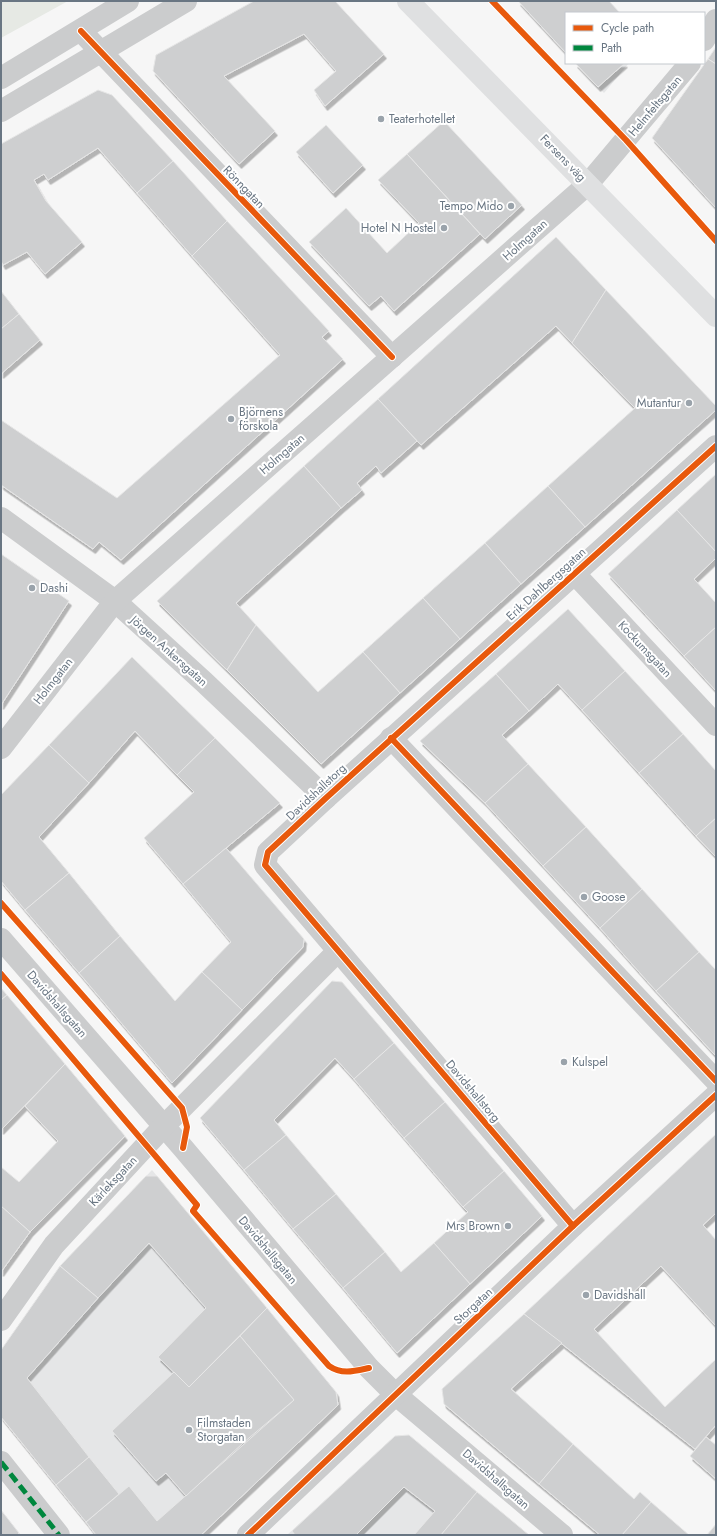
<svg xmlns="http://www.w3.org/2000/svg" width="717" height="1536" font-family="Jost,sans-serif">
<defs>
<filter id="shadow"><feDropShadow dx="2.5" dy="4.5" stdDeviation="0" flood-color="#0004"/></filter>
</defs>
<rect width="100%" height="100%" fill="#f6f6f6"/>
<!-- built -->
<g fill="#e5e6e7">
<path d="M 576,63 L 629,63 L 604,93 Z"/>
<path d="M 152,1170 L 336,1392 L 338,1405 L 201,1535 L 96,1535 L 1,1417 L 1,1350 L 60,1266 Z"/>
<path d="M 409,1435 L 529,1535 L 287,1535 L 395,1436 Z"/>
</g>
<!-- green -->
<path fill="#e6e9e4" d="M 1,1 L 68,1 L 1,38 Z"/>
<!-- building -->
<g fill="#cecfd0" stroke="#e6e6e6" filter="url(#shadow)">
<path d="M 254,1 L 335,1 L 384,54 L 325,106 L 314,90 L 336,71 L 304,34 L 224,76 L 275,131 L 239,164 L 153,71 L 156,55 Z"/>
<path d="M 518,1 L 609,1 L 620,13 L 566,13 L 566,53 Z"/>
<path d="M 716,47 L 716,64 L 708,59 Z"/>
<path d="M 708,59 L 716,64 L 716,208 L 652,138 Z"/>
<path d="M 575,63 L 625,63 L 598,87 Z"/>
<path d="M 98,90 L 112,95 L 173,161 L 137,193 L 98,148 L 48,180 L 44,174 L 34,180 L 46,201 L 82,242 L 45,274 L 27,252 L 3,265 L 1,261 L 1,144 Z"/>
<path d="M 444,121 L 522,205 L 485,239 L 407,154 Z"/>
<path d="M 326,125 L 363,165 L 333,193 L 296,152 Z"/>
<path d="M 407,154 L 480,234 L 394,311 L 381,296 L 369,306 L 309,242 L 346,208 L 387,253 L 419,223 L 378,180 Z"/>
<path d="M 173,161 L 227,221 L 192,256 L 137,193 Z"/>
<path d="M 227,221 L 329,331 L 322,337 L 343,359 L 121,560 L 99,542 L 93,549 L 1,485 L 1,420 L 117,498 L 280,355 L 192,256 Z"/>
<path d="M 556,237 L 606,290 L 572,343 L 556,326 L 421,445 L 378,399 Z"/>
<path d="M 606,290 L 716,406 L 716,410 L 585,527 L 548,486 L 635,408 L 572,343 Z"/>
<path d="M 1,291 L 19,314 L 1,329 Z"/>
<path d="M 19,314 L 40,340 L 1,374 L 1,329 Z"/>
<path d="M 378,399 L 417,441 L 381,473 L 376,466 L 357,483 L 362,490 L 341,508 L 304,466 Z"/>
<path d="M 304,466 L 341,508 L 236,603 L 256,625 L 227,670 L 157,601 Z"/>
<path d="M 716,474 L 716,552 L 677,510 Z"/>
<path d="M 548,486 L 585,527 L 521,584 L 485,543 Z"/>
<path d="M 677,510 L 716,552 L 716,558 L 694,579 L 716,603 L 716,627 L 684,656 L 608,574 Z"/>
<path d="M 485,543 L 521,584 L 460,639 L 423,598 Z"/>
<path d="M 1,554 L 69,601 L 1,705 Z"/>
<path d="M 423,598 L 460,639 L 400,693 L 363,652 Z"/>
<path d="M 568,609 L 625,671 L 582,710 L 558,684 L 529,711 L 496,674 Z"/>
<path d="M 256,625 L 318,692 L 363,652 L 400,693 L 321,764 L 227,670 Z"/>
<path d="M 716,627 L 716,691 L 684,656 Z"/>
<path d="M 132,657 L 215,738 L 177,775 L 135,731 L 89,783 L 49,745 Z"/>
<path d="M 625,671 L 683,734 L 639,773 L 582,710 Z"/>
<path d="M 496,674 L 529,711 L 502,735 L 528,764 L 485,803 L 420,741 Z"/>
<path d="M 683,734 L 716,771 L 716,818 L 696,836 L 639,773 Z"/>
<path d="M 215,738 L 280,803 L 183,884 L 144,838 L 194,792 L 177,775 Z"/>
<path d="M 49,745 L 89,783 L 39,837 L 69,873 L 25,910 L 1,881 L 1,795 Z"/>
<path d="M 528,764 L 586,827 L 543,866 L 485,803 Z"/>
<path d="M 716,818 L 716,857 L 696,836 Z"/>
<path d="M 586,827 L 642,889 L 600,928 L 543,866 Z"/>
<path d="M 226,848 L 304,939 L 303,947 L 242,1010 L 202,972 L 231,942 L 183,884 Z"/>
<path d="M 69,873 L 120,936 L 79,973 L 25,910 Z"/>
<path d="M 642,889 L 699,952 L 656,991 L 600,928 Z"/>
<path d="M 120,936 L 175,1001 L 202,972 L 242,1010 L 172,1083 L 79,973 Z"/>
<path d="M 699,952 L 716,970 L 715,1055 L 656,991 Z"/>
<path d="M 332,981 L 342,982 L 394,1043 L 354,1079 L 335,1058 L 274,1120 L 286,1135 L 244,1170 L 200,1118 Z"/>
<path d="M 1,988 L 7,995 L 1,1000 Z"/>
<path d="M 7,995 L 65,1064 L 1,1130 L 1,1000 Z"/>
<path d="M 394,1043 L 445,1102 L 404,1138 L 354,1079 Z"/>
<path d="M 65,1064 L 125,1136 L 30,1232 L 1,1206 L 1,1167 L 19,1182 L 58,1141 L 25,1106 Z"/>
<path d="M 445,1102 L 504,1171 L 463,1207 L 404,1138 Z"/>
<path d="M 716,1134 L 716,1213 L 703,1225 L 716,1240 L 716,1326 L 661,1266 L 594,1329 L 665,1407 L 716,1359 L 716,1425 L 695,1449 L 524,1314 Z"/>
<path d="M 286,1135 L 336,1194 L 293,1229 L 244,1170 Z"/>
<path d="M 504,1171 L 542,1216 L 470,1284 L 434,1243 L 468,1212 L 463,1207 Z"/>
<path d="M 146,1176 L 157,1176 L 267,1308 L 189,1387 L 158,1357 L 206,1308 L 149,1243 L 98,1298 L 60,1266 Z"/>
<path d="M 336,1194 L 385,1252 L 343,1288 L 293,1229 Z"/>
<path d="M 1,1206 L 30,1232 L 1,1272 Z"/>
<path d="M 434,1243 L 470,1284 L 397,1353 L 343,1288 L 385,1252 L 401,1272 Z"/>
<path d="M 60,1266 L 98,1298 L 27,1378 L 89,1457 L 56,1485 L 1,1417 L 1,1350 Z"/>
<path d="M 267,1308 L 336,1392 L 338,1405 L 201,1535 L 96,1535 L 86,1522 L 129,1486 L 157,1521 L 294,1400 L 240,1336 Z"/>
<path d="M 524,1314 L 562,1343 L 511,1389 L 573,1444 L 539,1484 L 444,1404 L 442,1389 Z"/>
<path d="M 240,1336 L 294,1400 L 243,1443 L 186,1496 L 166,1473 L 156,1481 L 112,1431 L 174,1372 L 189,1387 Z"/>
<path d="M 409,1435 L 477,1492 L 441,1535 L 414,1535 L 435,1511 L 404,1487 L 356,1535 L 295,1535 L 292,1531 L 395,1436 Z"/>
<path d="M 706,1437 L 716,1445 L 716,1479 L 690,1456 Z"/>
<path d="M 573,1444 L 634,1499 L 640,1492 L 651,1502 L 622,1535 L 600,1535 L 539,1484 Z"/>
<path d="M 89,1457 L 119,1494 L 86,1522 L 56,1485 Z"/>
<path d="M 477,1492 L 505,1515 L 529,1535 L 441,1535 Z"/>
<path d="M 651,1502 L 689,1535 L 622,1535 Z"/>
<path d="M 1,1510 L 19,1533 L 17,1535 L 1,1535 Z"/>
<path d="M 716,1524 L 716,1535 L 707,1535 Z"/>
</g>
<g fill="none" stroke-linecap="round" stroke-linejoin="round">
<!-- minor -->
<g stroke="#cbcccd" stroke-width="22">
<path d="M 81,31 L 392,357"/>
<path d="M 704,40 L 716,20"/>
<path d="M 1,78 L 128,1"/>
<path d="M 1,111 L 186,1"/>
<path d="M 1,518 L 115,601 L 204,682 L 326,798"/>
<path d="M 574,573 L 716,725"/>
<path d="M 391,738 L 716,1081"/>
<path d="M 1,748 L 115,601 L 588,184 L 690,63"/>
<path d="M 1,939 L 183,1148 L 369,1368 L 395,1394 L 562,1535"/>
<path d="M 573,1226 L 265,865 L 268,852 L 326,798 L 716,446"/>
<path d="M 1,1320 L 54,1245 L 163,1127 L 338,951"/>
<path d="M 1,1462 L 59,1535"/>
<path d="M 248,1535 L 573,1226 L 716,1095"/>
</g>
<!-- major -->
<path stroke="#dfe0e1" stroke-width="22" d="M 408,1 L 716,316"/>
<!-- quiet -->
<path stroke="#00873e" stroke-width="5" stroke-dasharray="10 5" stroke-linecap="butt" d="M 1,1462 L 59,1535"/>
<defs>
<g id="cycleway">
<path d="M 492,1 L 626,140 L 716,241"/>
<path d="M 81,31 L 392,357"/>
<path d="M 391,738 L 716,1081"/>
<path d="M 1,903 L 182,1108 L 187,1127 L 183,1148"/>
<path d="M 1,974 L 197,1205 L 193,1211 L 329,1366 C 342,1375 355,1371 369,1368"/>
<path d="M 573,1226 L 265,865 L 268,852 L 326,798 L 716,446"/>
<path d="M 248,1535 L 573,1226 L 716,1095"/>
</g>
</defs>
<!-- cycleway casing -->
<use href="#cycleway" stroke="#fff" stroke-width="8"/>
<!-- cycleway -->
<use href="#cycleway" stroke="#e8590c" stroke-width="6"/>
</g>
<!-- markers -->
<g fill="#9aa3ab" stroke="#fff" stroke-width="1.5">
<circle cx="381" cy="119" r="4"/>
<circle cx="511" cy="206" r="4"/>
<circle cx="444" cy="228" r="4"/>
<circle cx="689" cy="403" r="4"/>
<circle cx="231" cy="419" r="4"/>
<circle cx="32" cy="588" r="4"/>
<circle cx="584" cy="897" r="4"/>
<circle cx="564" cy="1062" r="4"/>
<circle cx="508" cy="1226" r="4"/>
<circle cx="586" cy="1295" r="4"/>
<circle cx="189" cy="1430" r="4"/>
</g>
<g text-anchor="middle" stroke-width="4" stroke-linejoin="round" paint-order="stroke">
<!-- street labels -->
<g font-size="12" fill="#697683" stroke="#fff">
<text transform="translate(655 106) rotate(-50)" y="4">Helmfeltsgatan</text>
<text transform="translate(563 158) rotate(46)" y="4">Fersens väg</text>
<text transform="translate(244 187) rotate(46)" y="4">Rönngatan</text>
<text transform="translate(525 240) rotate(-42)" y="4">Holmgatan</text>
<text transform="translate(282 454) rotate(-41)" y="4">Holmgatan</text>
<text transform="translate(546 584) rotate(-42)" y="4">Erik Dahlbergsgatan</text>
<text transform="translate(645 649) rotate(47)" y="4">Kockumsgatan</text>
<text transform="translate(169 651) rotate(42)" y="4">Jörgen Ankersgatan</text>
<text transform="translate(53 681) rotate(-52)" y="4">Holmgatan</text>
<text transform="translate(316 792) rotate(-43)" y="4">Davidshallstorg</text>
<text transform="translate(57 1004) rotate(49)" y="4">Davidshallsgatan</text>
<text transform="translate(473 1091) rotate(50)" y="4">Davidshallstorg</text>
<text transform="translate(113 1181) rotate(-47)" y="4">Kärleksgatan</text>
<text transform="translate(268 1250) rotate(50)" y="4">Davidshallsgatan</text>
<text transform="translate(473 1306) rotate(-43)" y="4">Storgatan</text>
<text transform="translate(496 1479) rotate(41)" y="4">Davidshallsgatan</text>
</g>
<!-- poi labels -->
<g font-size="12" fill="#697683" stroke="#fff" text-anchor="start">
<text x="389" y="123">Teaterhotellet</text>
<text x="503" y="210" text-anchor="end">Tempo Mido</text>
<text x="436" y="232" text-anchor="end">Hotel N Hostel</text>
<text x="681" y="407" text-anchor="end">Mutantur</text>
<text x="239" y="416">Björnens<tspan x="239" dy="14">förskola</tspan></text>
<text x="40" y="592">Dashi</text>
<text x="592" y="901">Goose</text>
<text x="572" y="1066">Kulspel</text>
<text x="500" y="1230" text-anchor="end">Mrs Brown</text>
<text x="594" y="1299">Davidshall</text>
<text x="197" y="1427">Filmstaden<tspan x="197" dy="14">Storgatan</tspan></text>
</g>
</g>
<!-- border -->
<rect width="717" height="1536" fill="none" stroke="#697683" stroke-width="4"/>
<!-- legend -->
<rect x="565" y="12" width="140" height="52" fill="#ffffff" stroke="#c3c8cd"/>
<rect x="573" y="25" width="20" height="6" fill="#e8590c" stroke="#c3c8cd"/>
<text x="601" y="32" font-size="12" fill="#697683">Cycle path</text>
<rect x="573" y="45" width="20" height="6" fill="#00873e" stroke="#c3c8cd"/>
<text x="601" y="52" font-size="12" fill="#697683">Path</text>
</svg>
